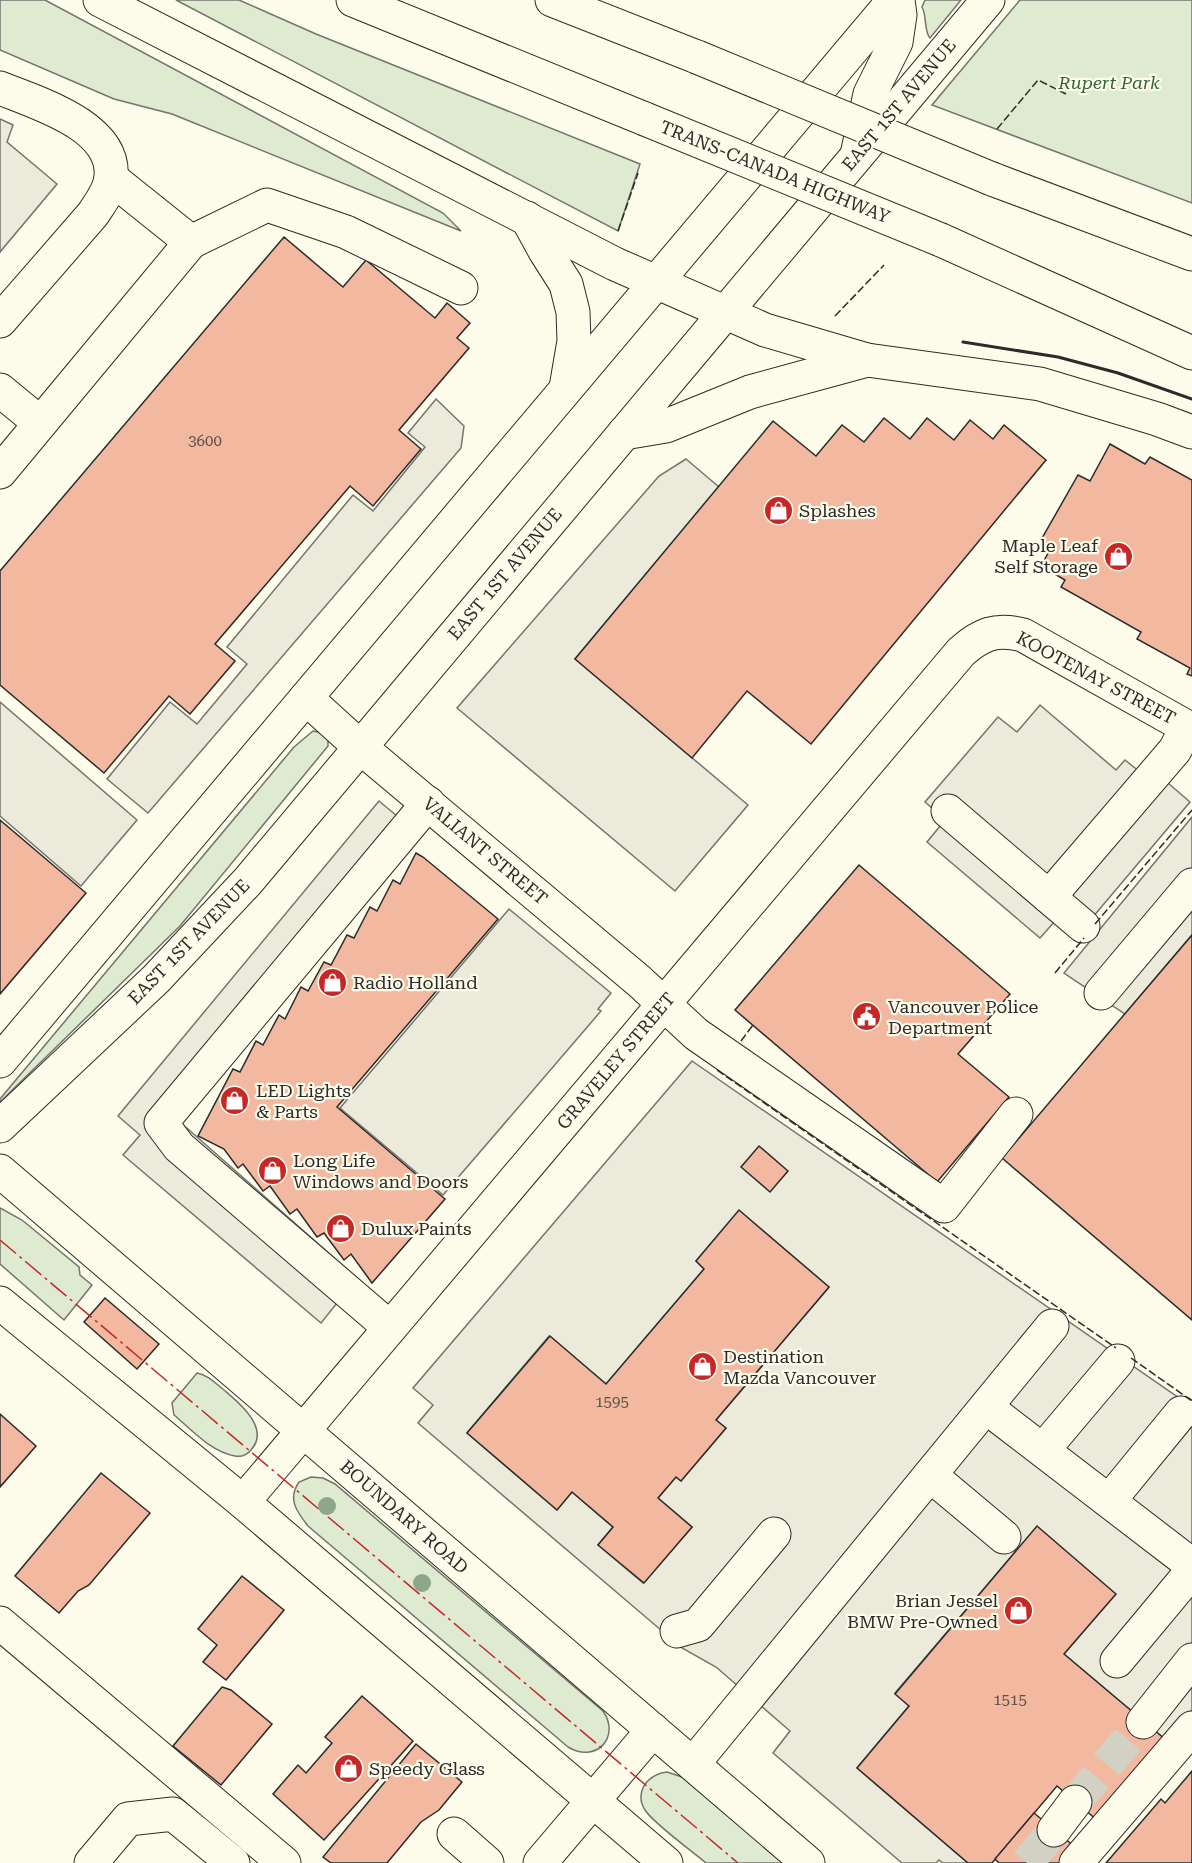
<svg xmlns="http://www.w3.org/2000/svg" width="1192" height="1863" font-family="'Roboto Serif',serif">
<rect width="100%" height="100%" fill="#fdfbea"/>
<!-- green -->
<g fill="#deebd1" stroke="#74746e" stroke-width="1.5">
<path d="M 0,0 L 45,0 L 443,213 L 461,231 L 172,114 L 114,99 L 0,50 Z"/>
<path d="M 176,0 L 239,0 L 316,34 L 640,164 L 618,231 Z"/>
<path d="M 925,0 L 961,0 L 930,38 C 924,32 927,16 922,7 Z"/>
<path d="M 1020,0 L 1192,0 L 1192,203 L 932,105 Z"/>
<path d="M 313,731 L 323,733 L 328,740 L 328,746 L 180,926 L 0,1102 L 0,1099 L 294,747 Z"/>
<path d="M 0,1208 L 22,1220 L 79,1267 L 80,1275 L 92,1285 L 64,1320 L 0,1264 Z"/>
<path d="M 197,1373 C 208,1375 215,1383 224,1390 C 238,1402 271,1428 251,1450 C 247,1455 241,1457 235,1456 C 211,1452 192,1430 174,1415 L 172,1403 Z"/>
<path d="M 311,1477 L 323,1478 L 335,1484 L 603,1711 C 621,1737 596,1764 568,1747 L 308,1526 C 297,1512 287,1499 299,1482 Z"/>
<path d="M 667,1772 L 682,1777 L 784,1863 L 706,1863 C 692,1851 653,1823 645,1810 C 639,1801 640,1791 646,1783 C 652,1776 658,1773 667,1772 Z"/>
</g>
<!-- parking -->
<g fill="#eceadb" stroke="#74746e" stroke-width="1.5" fill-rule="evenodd">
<path d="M 0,119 L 13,125 L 7,142 L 57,184 L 0,252 Z"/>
<path d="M 436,399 L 464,426 L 461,448 L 148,813 L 107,779 L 170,702 L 197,724 L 247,664 L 227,647 L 353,495 L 373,511 L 425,447 L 408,433 Z"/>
<path d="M 686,459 L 719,487 L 575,659 L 748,805 L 675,891 L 457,708 L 659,476 Z"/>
<path d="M 0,702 L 137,820 L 81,886 L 0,816 Z"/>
<path d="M 1040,705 L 1116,770 L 1125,760 L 1140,772 L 1146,764 L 1190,802 L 1076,937 L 1056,920 L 1040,938 L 927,842 L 945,820 L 925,802 L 998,717 L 1017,732 Z"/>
<path d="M 379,801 L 421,836 L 180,1122 L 365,1285 L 337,1303 L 321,1323 L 123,1155 L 140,1135 L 118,1116 Z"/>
<path d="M 1192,817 L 1192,935 L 1125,1014 L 1064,973 Z"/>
<path d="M 509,909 L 611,993 L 598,1009 L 601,1011 L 443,1195 L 340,1108 Z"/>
<path d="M 692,1061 L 1192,1407 L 1192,1710 L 1166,1740 L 1064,1654 L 1115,1594 L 1037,1527 L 895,1693 L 909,1706 L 857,1768 L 968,1863 L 943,1863 L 939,1860 L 936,1863 L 902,1863 L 773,1753 L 790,1731 L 716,1667 L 682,1648 L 418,1423 L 433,1405 L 413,1388 ZM 739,1211 L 829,1287 L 716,1420 L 726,1428 L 681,1481 L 676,1477 L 658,1498 L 692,1527 L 643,1583 L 598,1545 L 613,1527 L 572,1492 L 557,1510 L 467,1433 L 549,1336 L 606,1384 L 704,1269 L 696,1261 Z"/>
</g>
<!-- building -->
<g fill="#f2b8a0" stroke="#2b2b2b" stroke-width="1.5">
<path d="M 284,237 L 343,287 L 366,260 L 435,318 L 447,303 L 470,323 L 457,338 L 469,348 L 399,430 L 421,449 L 373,506 L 350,486 L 215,644 L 235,661 L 190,714 L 169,696 L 104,773 L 0,685 L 0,571 Z"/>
<path d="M 884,418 L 910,439 L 927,418 L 954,440 L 970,420 L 993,439 L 1004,425 L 1046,460 L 811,744 L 747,691 L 692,758 L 575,659 L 773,421 L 816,456 L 842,425 L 864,442 Z"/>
<path d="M 1110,444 L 1145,464 L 1150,457 L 1192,480 L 1192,676 L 1187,674 L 1190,668 L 1137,639 L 1141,632 L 1061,587 L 1065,580 L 1041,566 L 1052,546 L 1041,540 L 1078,475 L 1090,481 Z"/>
<path d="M 0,820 L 86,893 L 0,994 Z"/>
<path d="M 416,853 L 423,857 L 498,919 L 337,1107 L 445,1199 L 372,1283 L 351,1254 L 344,1260 L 324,1233 L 317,1237 L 297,1209 L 290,1214 L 270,1186 L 263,1191 L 243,1164 L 238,1168 L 224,1149 L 198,1136 L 233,1069 L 240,1072 L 256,1041 L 263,1045 L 279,1015 L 285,1019 L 301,987 L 308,991 L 324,962 L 331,965 L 347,935 L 354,938 L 370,907 L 377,911 L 393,880 L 400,884 Z"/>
<path d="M 859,865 L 1010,994 L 958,1054 L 1009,1097 L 937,1182 L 735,1010 Z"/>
<path d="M 1192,935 L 1192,1320 L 1002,1158 Z"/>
<path d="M 759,1146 L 788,1171 L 770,1192 L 741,1167 Z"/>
<path d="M 739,1210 L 829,1287 L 716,1420 L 726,1428 L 681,1481 L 676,1477 L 658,1498 L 692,1527 L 644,1583 L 598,1545 L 613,1527 L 572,1492 L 557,1510 L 467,1433 L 550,1336 L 606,1384 L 704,1269 L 696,1261 Z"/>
<path d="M 105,1298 L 159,1344 L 137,1369 L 84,1322 Z"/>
<path d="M 0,1414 L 36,1446 L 0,1487 Z"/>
<path d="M 101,1473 L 150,1513 L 89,1585 L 78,1591 L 59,1613 L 15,1576 Z"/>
<path d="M 1037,1526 L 1116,1594 L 1064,1654 L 1166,1740 L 1098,1821 L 1057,1786 L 992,1863 L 968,1863 L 857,1768 L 909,1706 L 895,1694 Z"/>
<path d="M 242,1576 L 284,1610 L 226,1680 L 203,1662 L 217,1645 L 198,1629 Z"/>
<path d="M 222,1687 L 231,1690 L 272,1724 L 221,1785 L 173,1746 Z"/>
<path d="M 362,1696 L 413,1741 L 324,1840 L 273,1794 L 298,1765 L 306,1773 L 332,1743 L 325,1737 Z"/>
<path d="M 416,1744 L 462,1782 L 439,1810 L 421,1822 L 387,1863 L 331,1863 L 323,1857 Z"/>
<path d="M 1192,1771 L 1192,1863 L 1106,1863 L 1161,1799 L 1165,1803 Z"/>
<path d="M 1034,1813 L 1081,1852 L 1071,1863 L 999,1863 L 995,1859 Z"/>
</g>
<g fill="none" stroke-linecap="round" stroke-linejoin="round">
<!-- minor-tunnel -->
<g stroke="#d3d1c4" stroke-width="33" stroke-dasharray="33 16" stroke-linecap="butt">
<path d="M 1075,1802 L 1143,1722"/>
<path d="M 1027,1863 L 1054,1830"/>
</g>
<defs>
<g id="minor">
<path d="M 0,88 C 37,103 116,126 111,177 C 110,191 100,203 93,214 L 0,321"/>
<path d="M 191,242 L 267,205 L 346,232 L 461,288"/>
<path d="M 0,390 L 40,423"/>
<path d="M 0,472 L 191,242 L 111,178"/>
<path d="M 306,698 L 360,747 L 639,981 L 696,1034 L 944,1206 L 1016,1114"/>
<path d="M 948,811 L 1083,926"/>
<path d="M 1049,897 L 1175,750 L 1187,727"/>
<path d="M 1101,993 L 1192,885"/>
<path d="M 389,1327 L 179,1147 L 161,1123 L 428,803"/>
<path d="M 986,1407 L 1192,1565"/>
<path d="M 1043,1450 L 1118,1361"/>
<path d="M 930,1475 L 1004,1537"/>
<path d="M 1109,1501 L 1181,1413"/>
<path d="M 243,1502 L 961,652 C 981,634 996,628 1023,635 L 1192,730"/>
<path d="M 0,1623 L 284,1863"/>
<path d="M 677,1631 L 698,1625 L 774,1534"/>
<path d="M 1117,1661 L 1192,1571"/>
<path d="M 1143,1722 L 1192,1660"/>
<path d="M 693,1764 L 1052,1326"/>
<path d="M 1054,1830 L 1075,1802"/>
<path d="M 454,1834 L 487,1863"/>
<path d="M 91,1863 L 128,1819 L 173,1814 L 233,1863"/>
<path d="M 540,1863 L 653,1730"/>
<path d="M 1076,1863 L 1192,1728"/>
</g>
<g id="major">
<path d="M 0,1061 L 894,0"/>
<path d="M 0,1126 L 156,979 L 248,881 L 988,0"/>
<path d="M 0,1171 L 808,1863"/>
<path d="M 0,1303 L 243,1502 L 666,1863"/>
</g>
<g id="highway">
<path d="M 100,0 L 615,264 L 765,330 L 867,360 L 1040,384 L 1157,419 L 1192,432"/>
<path d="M 353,0 L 645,119"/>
<path d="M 552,0 L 697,57"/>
<path d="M 857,155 L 870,94 L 896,42 L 900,15 L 898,0"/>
<path d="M 992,179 L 1192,254"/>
<path d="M 527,218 L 545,251 L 566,284 L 573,312 L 574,341 L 566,388"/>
<path d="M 941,240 L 1192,353"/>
<path d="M 624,433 L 666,426 L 750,392 L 867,360"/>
</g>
</defs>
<!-- minor casing -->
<use href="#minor" stroke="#2b2b2b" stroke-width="35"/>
<!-- major casing -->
<use href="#major" stroke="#2b2b2b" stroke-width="35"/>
<!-- highway casing -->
<use href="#highway" stroke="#2b2b2b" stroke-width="35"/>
<!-- minor -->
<use href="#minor" stroke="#fdfbea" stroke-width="33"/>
<!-- major -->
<use href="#major" stroke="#fdfbea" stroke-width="33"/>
<!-- highway -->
<use href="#highway" stroke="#fdfbea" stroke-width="33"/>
<defs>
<g id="highway-bridge">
<path d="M 697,57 L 992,179"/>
<path d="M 645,119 L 941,240"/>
</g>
</defs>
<!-- highway-bridge casing -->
<use href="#highway-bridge" stroke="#2b2b2b" stroke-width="35" stroke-linecap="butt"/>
<!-- highway-bridge -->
<use href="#highway-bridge" stroke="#fdfbea" stroke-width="33"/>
<!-- fence -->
<g stroke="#2b2b2b" stroke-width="1.5" stroke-dasharray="8 3" stroke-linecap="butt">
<path d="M 997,129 L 1038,80 L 1066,94"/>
<path d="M 618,231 L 638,173"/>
<path d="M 835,316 L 884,265"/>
<path d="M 1095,924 L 1192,810"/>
<path d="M 1055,973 L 1084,938"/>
<path d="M 741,1041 L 753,1025"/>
<path d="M 717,1070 L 1116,1348"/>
<path d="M 1131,1358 L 1192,1401"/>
</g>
<!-- wall -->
<path stroke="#2b2b2b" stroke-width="3" d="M 963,342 L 1058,357 L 1118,373 L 1192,399"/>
<!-- power -->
<path stroke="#c62828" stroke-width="1.5" stroke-dasharray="21 4.5 3 4.5" stroke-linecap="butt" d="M 0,1240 L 738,1863"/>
</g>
<!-- trees -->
<g fill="#8ea78a">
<circle cx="327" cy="1506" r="9"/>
<circle cx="422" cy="1583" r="9"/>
</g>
<!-- icons -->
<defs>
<symbol id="shop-disc" viewBox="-11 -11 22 22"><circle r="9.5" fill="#c62828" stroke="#fdfbea"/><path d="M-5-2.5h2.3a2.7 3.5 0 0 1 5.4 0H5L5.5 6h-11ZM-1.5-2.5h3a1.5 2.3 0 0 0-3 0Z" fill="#fff"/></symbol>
<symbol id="civic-disc" viewBox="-11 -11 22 22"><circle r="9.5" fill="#c62828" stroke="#fdfbea"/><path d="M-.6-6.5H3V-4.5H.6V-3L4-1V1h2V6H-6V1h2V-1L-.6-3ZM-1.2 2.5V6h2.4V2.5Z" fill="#fff"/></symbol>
</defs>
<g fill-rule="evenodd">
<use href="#shop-disc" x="762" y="494" width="33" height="33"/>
<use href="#shop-disc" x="1102" y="540" width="33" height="33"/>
<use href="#shop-disc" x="316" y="966" width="33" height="33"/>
<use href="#civic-disc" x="850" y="1000" width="33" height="33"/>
<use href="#shop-disc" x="218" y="1084" width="33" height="33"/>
<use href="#shop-disc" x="256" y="1154" width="33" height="33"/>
<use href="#shop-disc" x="324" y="1212" width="33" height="33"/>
<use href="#shop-disc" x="686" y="1350" width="33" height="33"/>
<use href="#shop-disc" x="1002" y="1594" width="33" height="33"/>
<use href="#shop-disc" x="332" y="1752" width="33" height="33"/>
</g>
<g text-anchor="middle" stroke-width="4.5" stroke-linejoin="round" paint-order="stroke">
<!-- number labels -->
<g font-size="15" fill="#5d4e48">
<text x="205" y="446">3600</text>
<text x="612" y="1407">1595</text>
<text x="1010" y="1705">1515</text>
</g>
<!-- park labels -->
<g font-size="18" font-style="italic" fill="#34623c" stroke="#fdfbea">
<text x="1109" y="89">Rupert Park</text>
</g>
<!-- street labels -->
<g font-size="18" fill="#2b2b2b" stroke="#fdfbea">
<text transform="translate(899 105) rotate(-50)" y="6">EAST 1ST AVENUE</text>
<text transform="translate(775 172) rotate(22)" y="6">TRANS-CANADA HIGHWAY</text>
<text transform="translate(505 574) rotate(-50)" y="6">EAST 1ST AVENUE</text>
<text transform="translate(1096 678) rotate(28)" y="6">KOOTENAY STREET</text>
<text transform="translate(485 851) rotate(40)" y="6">VALIANT STREET</text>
<text transform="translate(189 942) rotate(-46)" y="6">EAST 1ST AVENUE</text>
<text transform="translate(616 1061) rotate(-50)" y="6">GRAVELEY STREET</text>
<text transform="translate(404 1517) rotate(41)" y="6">BOUNDARY ROAD</text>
</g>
<!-- poi labels -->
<g font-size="18" fill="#2b2b2b" stroke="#fdfbea" text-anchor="start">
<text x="799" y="517">Splashes</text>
<text x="1098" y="552" text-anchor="end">Maple Leaf<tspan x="1098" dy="21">Self Storage</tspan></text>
<text x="353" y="989">Radio Holland</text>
<text x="888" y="1013">Vancouver Police<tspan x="888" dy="21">Department</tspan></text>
<text x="256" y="1097">LED Lights<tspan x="256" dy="21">&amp; Parts</tspan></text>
<text x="293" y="1167">Long Life<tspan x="293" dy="21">Windows and Doors</tspan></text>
<text x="361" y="1235">Dulux Paints</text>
<text x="723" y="1363">Destination<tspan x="723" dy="21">Mazda Vancouver</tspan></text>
<text x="998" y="1607" text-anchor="end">Brian Jessel<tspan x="998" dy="21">BMW Pre-Owned</tspan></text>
<text x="369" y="1775">Speedy Glass</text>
</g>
</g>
</svg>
